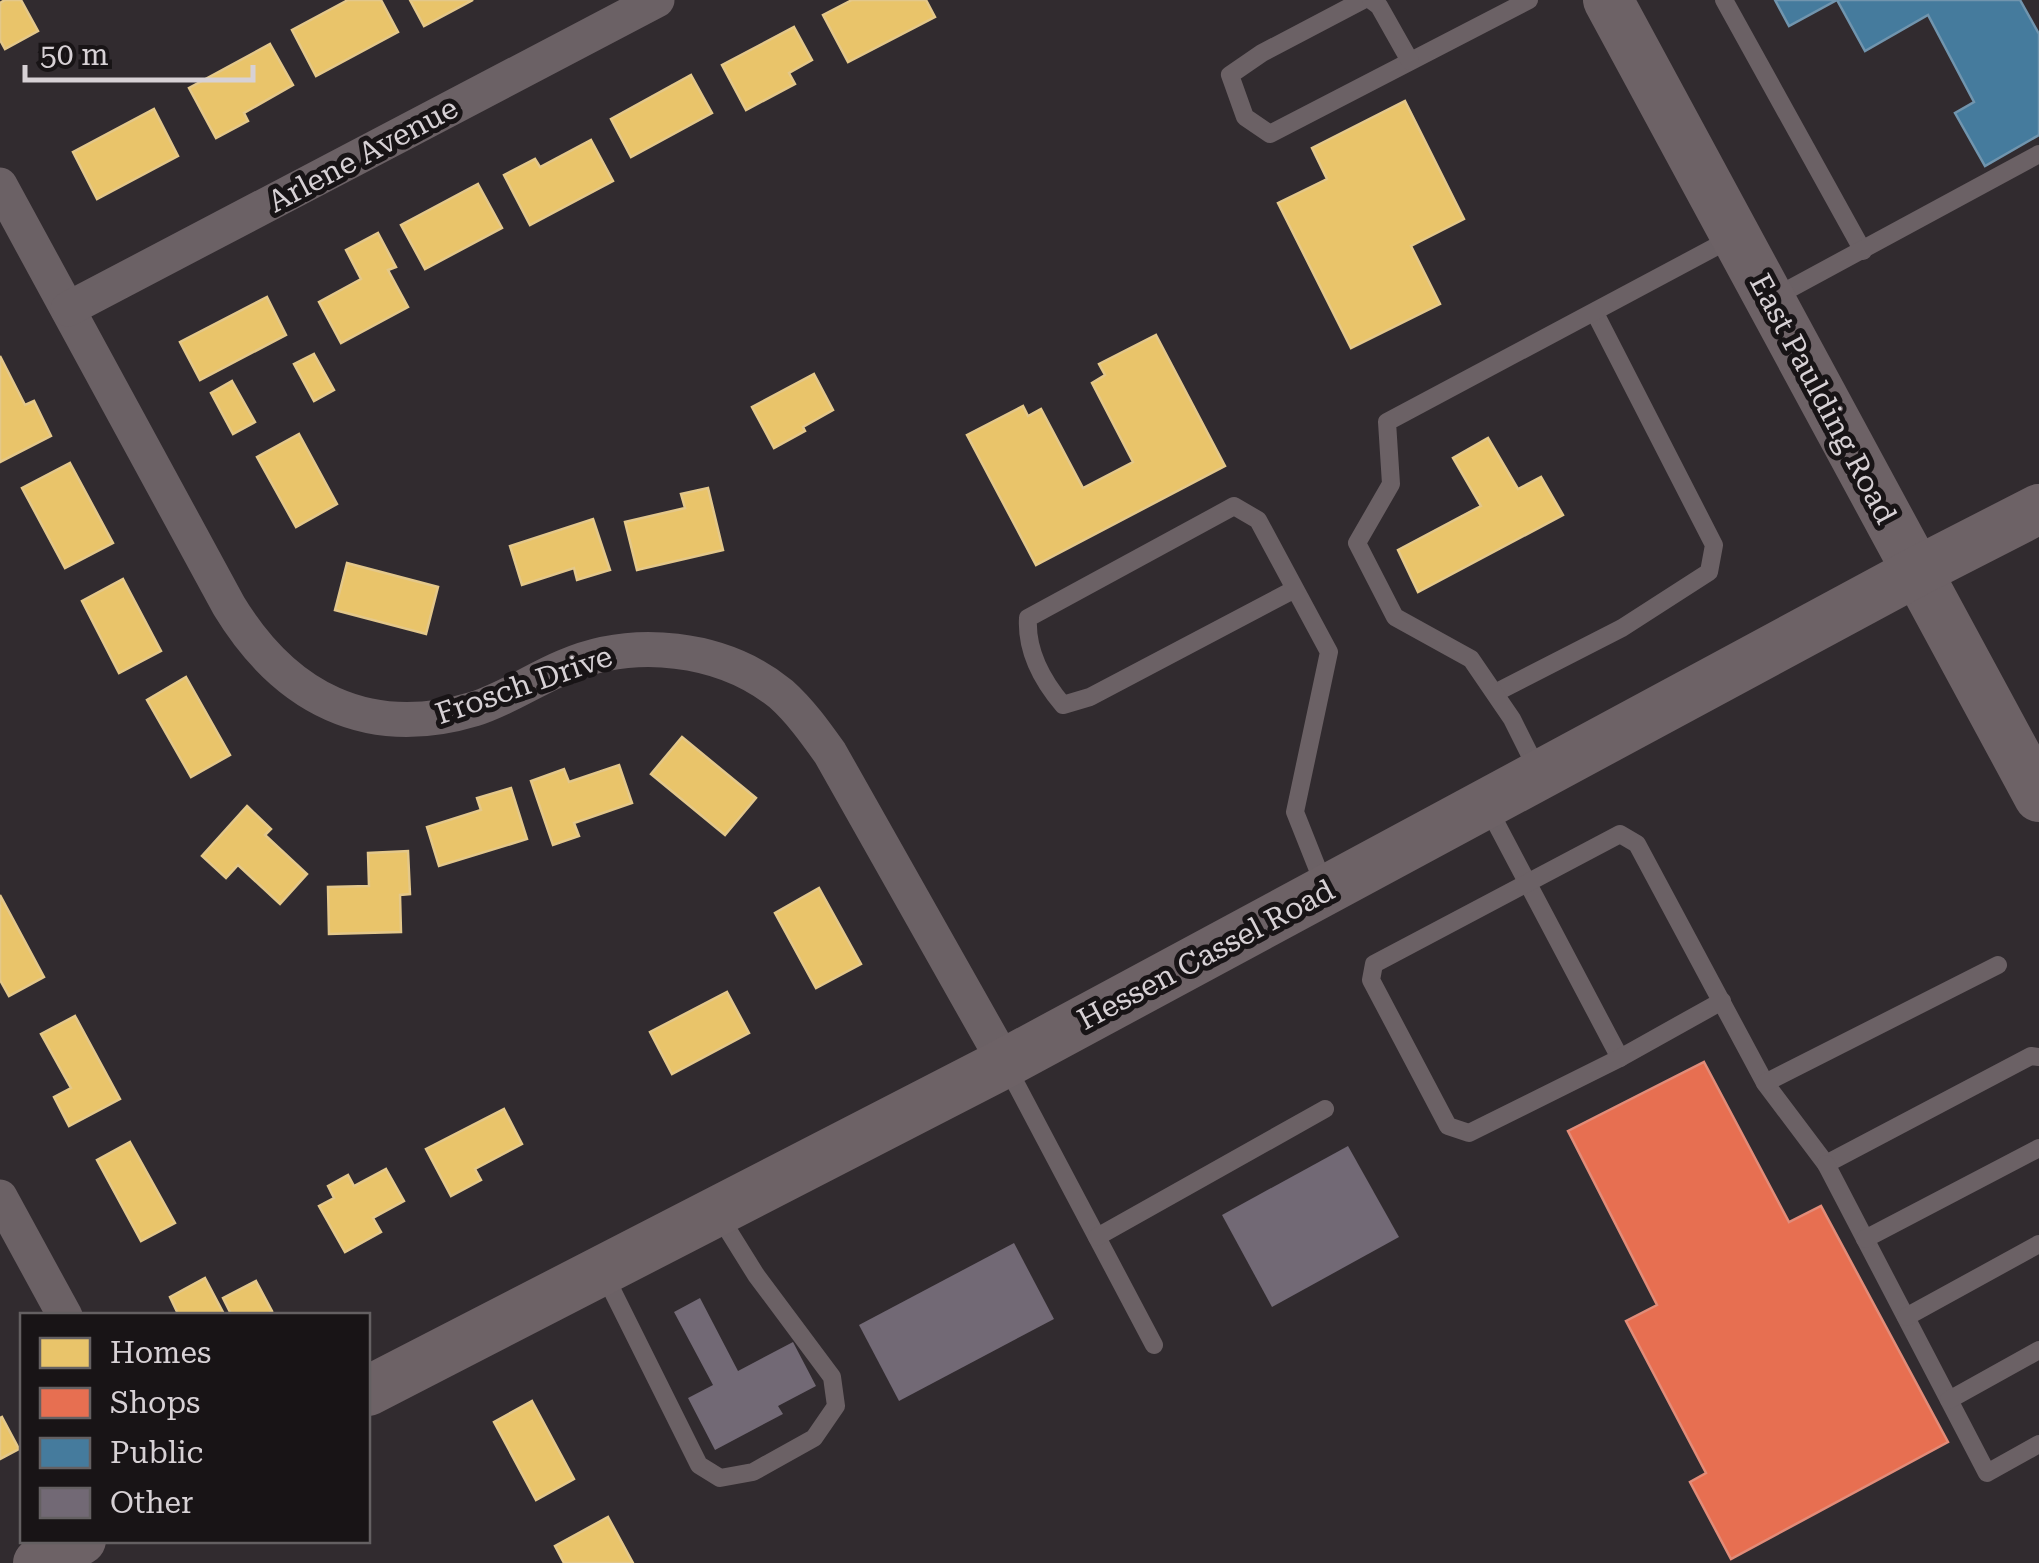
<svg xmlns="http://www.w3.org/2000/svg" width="2039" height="1563" font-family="'Roboto Serif',serif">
<rect width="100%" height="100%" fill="#312b2f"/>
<!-- homes -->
<g fill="#e9c46a" stroke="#e4c88a" stroke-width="2.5">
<path d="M 5,0 L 21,0 L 38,31 L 5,49 L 0,40 L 0,3 Z"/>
<path d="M 348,0 L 381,0 L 398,32 L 316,76 L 292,30 Z"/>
<path d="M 410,0 L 473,0 L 424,26 Z"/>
<path d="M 852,0 L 926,0 L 935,17 L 848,62 L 823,15 Z"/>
<path d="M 794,27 L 812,60 L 789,73 L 795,84 L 746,110 L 722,65 Z"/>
<path d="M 270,44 L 293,85 L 244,113 L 248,121 L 216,138 L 189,88 Z"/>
<path d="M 691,75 L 712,113 L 631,157 L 611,119 Z"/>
<path d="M 1405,101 L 1464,219 L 1411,246 L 1440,304 L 1351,348 L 1278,203 L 1327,179 L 1312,148 Z"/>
<path d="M 154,109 L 178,156 L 97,199 L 73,152 Z"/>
<path d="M 591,140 L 613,181 L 530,225 L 504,175 L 535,159 L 540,167 Z"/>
<path d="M 478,184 L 502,228 L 425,269 L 401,225 Z"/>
<path d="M 378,233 L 396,267 L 388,270 L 408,307 L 341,343 L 319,302 L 361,279 L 346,250 Z"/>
<path d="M 267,297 L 286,335 L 200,380 L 180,342 Z"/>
<path d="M 1156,335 L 1225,466 L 1036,565 L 967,435 L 1023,406 L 1028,416 L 1041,409 L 1083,488 L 1133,462 L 1092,383 L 1105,375 L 1099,364 Z"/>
<path d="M 314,354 L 334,390 L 314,401 L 294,364 Z"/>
<path d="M 0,356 L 25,405 L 34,401 L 51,436 L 0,462 Z"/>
<path d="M 814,374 L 833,410 L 803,427 L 805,431 L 774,448 L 752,407 Z"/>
<path d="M 232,381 L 255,422 L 233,434 L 211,393 Z"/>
<path d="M 299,434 L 337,504 L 296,527 L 257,457 Z"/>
<path d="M 1488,438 L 1518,489 L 1541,477 L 1563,515 L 1418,592 L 1398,550 L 1481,506 L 1453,458 Z"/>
<path d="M 70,463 L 113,543 L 65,568 L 22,488 Z"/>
<path d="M 708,488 L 723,550 L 637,570 L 625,522 L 685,508 L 681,494 Z"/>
<path d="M 593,519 L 610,570 L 577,580 L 574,568 L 522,585 L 510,546 Z"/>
<path d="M 347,563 L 438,587 L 426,634 L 335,610 Z"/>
<path d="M 123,579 L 161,651 L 119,673 L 82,601 Z"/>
<path d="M 186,677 L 230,755 L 191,777 L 147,700 Z"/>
<path d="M 682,737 L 756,798 L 725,835 L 651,774 Z"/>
<path d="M 619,765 L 632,803 L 574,823 L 579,836 L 553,845 L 531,781 L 564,769 L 569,782 Z"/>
<path d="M 511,788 L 527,839 L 439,866 L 427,827 L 481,810 L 477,798 Z"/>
<path d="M 247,806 L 271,829 L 265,835 L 307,874 L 280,904 L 238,865 L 226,878 L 202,856 Z"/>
<path d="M 408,851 L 410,894 L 400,895 L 401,932 L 329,934 L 328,887 L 369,886 L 368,853 Z"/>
<path d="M 819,888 L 861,964 L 816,988 L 775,913 Z"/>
<path d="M 0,895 L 44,977 L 9,996 L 0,980 Z"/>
<path d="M 727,992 L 749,1033 L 672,1074 L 650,1032 Z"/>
<path d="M 75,1016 L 120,1099 L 69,1126 L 54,1097 L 71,1088 L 41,1034 Z"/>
<path d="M 504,1109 L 522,1144 L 475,1169 L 481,1180 L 451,1196 L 426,1149 Z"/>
<path d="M 130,1142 L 175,1223 L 141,1241 L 97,1160 Z"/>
<path d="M 386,1169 L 404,1201 L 373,1218 L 381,1232 L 345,1252 L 319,1206 L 334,1198 L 328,1186 L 348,1175 L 354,1186 Z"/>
<path d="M 205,1278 L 225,1316 L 179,1316 L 170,1297 Z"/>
<path d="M 256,1281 L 272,1311 L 264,1316 L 232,1316 L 223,1298 Z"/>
<path d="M 532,1401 L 574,1479 L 536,1500 L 494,1422 Z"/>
<path d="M 2,1417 L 19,1449 L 0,1459 L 0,1418 Z"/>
<path d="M 608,1517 L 633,1563 L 564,1563 L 555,1546 Z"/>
</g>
<!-- shops -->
<path fill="#e76f51" stroke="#e28c79" stroke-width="2.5" d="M 1704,1062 L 1789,1222 L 1821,1206 L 1948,1442 L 1731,1559 L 1690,1482 L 1706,1473 L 1626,1321 L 1657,1305 L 1568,1131 Z"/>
<!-- public -->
<path fill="#457b9d" stroke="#7195ae" stroke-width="2.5" d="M 1775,0 L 2020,0 L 2039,34 L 2039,135 L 1985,166 L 1955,113 L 1974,102 L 1928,15 L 1865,51 L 1837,0 L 1789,26 Z"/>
<!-- building -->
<g fill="#726975">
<path d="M 1348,1146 L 1399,1237 L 1272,1307 L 1222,1215 Z"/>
<path d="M 1014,1243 L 1054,1319 L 899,1401 L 859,1325 Z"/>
<path d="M 700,1298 L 738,1371 L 793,1342 L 816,1386 L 778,1406 L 783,1414 L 715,1450 L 688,1398 L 713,1385 L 674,1312 Z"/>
</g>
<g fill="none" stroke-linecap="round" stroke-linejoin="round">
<!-- lane -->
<g stroke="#6b6165" stroke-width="18">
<path d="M 1363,0 L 1262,53 L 1230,75 L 1245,117 L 1270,134 L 1529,0"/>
<path d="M 1371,0 L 1379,6 L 1410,61"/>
<path d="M 1724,0 L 1863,251"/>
<path d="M 1771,299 L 2039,154"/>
<path d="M 1295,589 L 1090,697 L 1063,705 C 1041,679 1026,651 1028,618 L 1234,506 L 1258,520 L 1329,652 L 1295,812 L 1324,885"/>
<path d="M 1495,693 L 1622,628 L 1709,572 L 1714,545 L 1595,313"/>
<path d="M 1538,771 L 1512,719 L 1471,659 L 1395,617 L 1357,543 L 1391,484 L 1387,422 L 1734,237"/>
<path d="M 1488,808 L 1620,1058"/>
<path d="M 1722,1001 L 1620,1058 L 1469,1133 L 1448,1126 L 1371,980 L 1374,964 L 1620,834 L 1637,844 L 1765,1083 L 1826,1164 L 2031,1056 L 2039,1057"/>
<path d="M 1007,1067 L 1154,1345"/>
<path d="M 1765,1083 L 1998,965"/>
<path d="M 1826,1164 L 1987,1473 L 2039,1444"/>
<path d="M 1097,1237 L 1325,1109"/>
<path d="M 1865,1239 L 2039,1148"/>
<path d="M 604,1274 L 699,1465 L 720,1478 L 753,1472 L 814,1438 L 836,1406 L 832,1377 L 756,1275 L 718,1214"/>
<path d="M 1906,1317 L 2039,1244"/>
<path d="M 1949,1400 L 2039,1350"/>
</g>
<!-- street -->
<g stroke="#6b6165" stroke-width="35">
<path d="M 0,185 L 229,606 C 285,698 368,741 474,709 C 506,699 533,680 564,667 C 633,637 722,646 781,694 C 800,711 815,732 830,753 L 1005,1063"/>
<path d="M 68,309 L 657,0"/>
<path d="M 0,1197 L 65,1316"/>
</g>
<!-- secondary -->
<g stroke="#6d6266" stroke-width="50">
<path d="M 1608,0 L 2039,797"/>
<path d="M 368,1391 L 1005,1063 L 1916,572 L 2039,509"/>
<path d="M 38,1563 L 81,1540"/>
</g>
</g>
<g text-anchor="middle" stroke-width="10" stroke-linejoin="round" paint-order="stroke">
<!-- street labels -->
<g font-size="30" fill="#d7d1d5" stroke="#181416">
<text transform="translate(363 155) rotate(-28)" y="10">Arlene Avenue</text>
<text transform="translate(1823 399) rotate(62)" y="10">East Paulding Road</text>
<text transform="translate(524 685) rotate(-19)" y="10">Frosch Drive</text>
<text transform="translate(1206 955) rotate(-28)" y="10">Hessen Cassel Road</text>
</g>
</g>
<!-- legend -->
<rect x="20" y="1313" width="350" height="230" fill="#181416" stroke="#646062" stroke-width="2.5"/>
<rect x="40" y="1338" width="50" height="30" fill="#e9c46a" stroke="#646062" stroke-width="2.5"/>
<text x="110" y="1363" font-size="30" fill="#d7d1d5">Homes</text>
<rect x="40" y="1388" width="50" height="30" fill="#e76f51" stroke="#646062" stroke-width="2.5"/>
<text x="110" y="1413" font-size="30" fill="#d7d1d5">Shops</text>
<rect x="40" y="1438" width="50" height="30" fill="#457b9d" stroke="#646062" stroke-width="2.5"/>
<text x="110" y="1463" font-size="30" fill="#d7d1d5">Public</text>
<rect x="40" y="1488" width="50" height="30" fill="#726975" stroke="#646062" stroke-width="2.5"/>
<text x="110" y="1513" font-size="30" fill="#d7d1d5">Other</text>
<!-- scale -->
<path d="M25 65v15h228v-15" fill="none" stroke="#d7d1d5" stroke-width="5"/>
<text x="40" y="65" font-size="30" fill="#d7d1d5" stroke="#181416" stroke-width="8" paint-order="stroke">50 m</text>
</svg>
